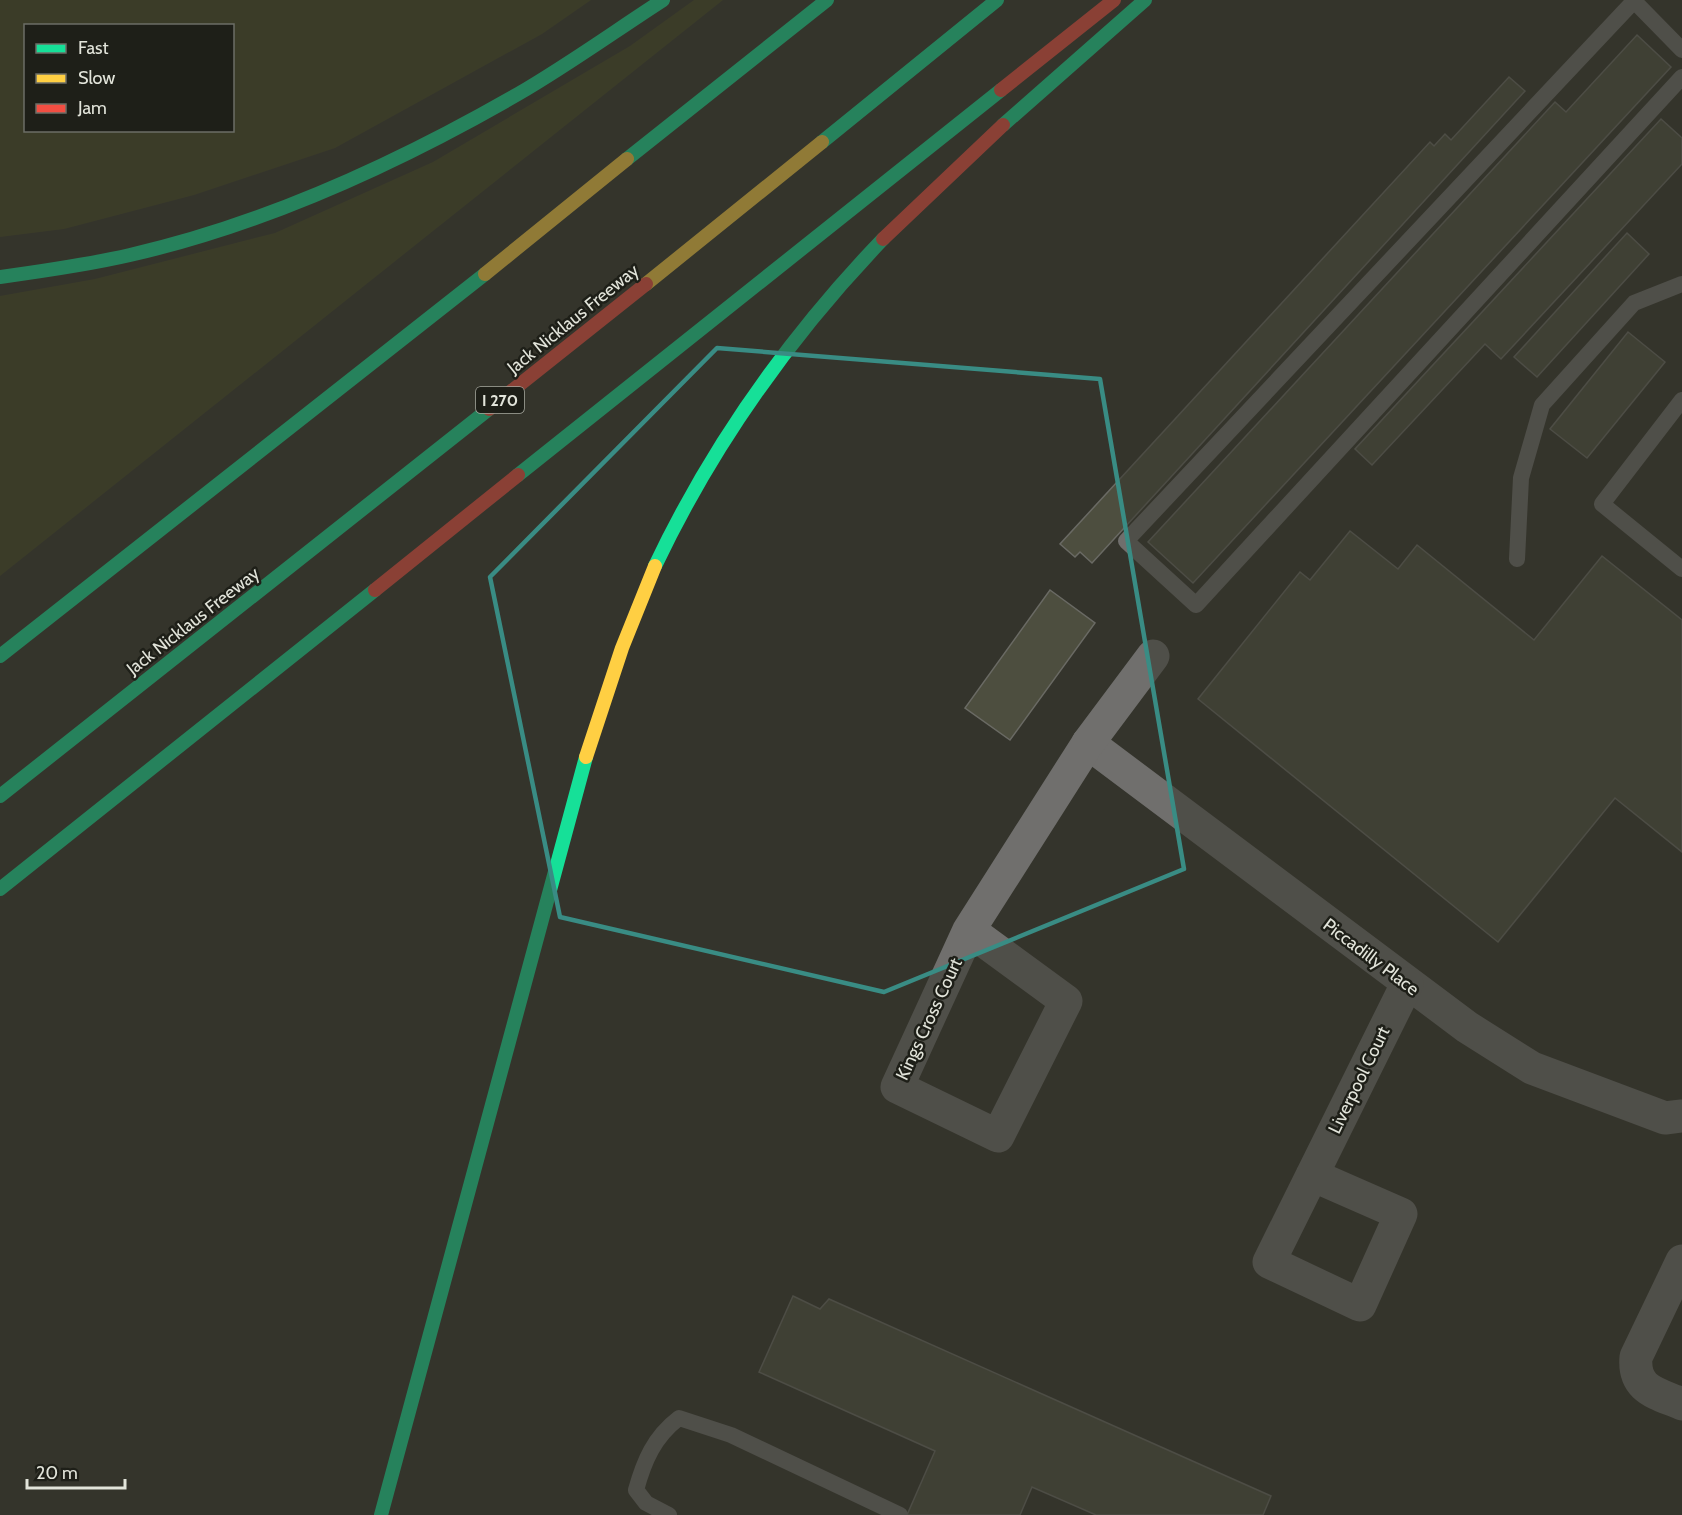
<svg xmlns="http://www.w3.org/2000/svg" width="1682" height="1515" font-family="Cabin,sans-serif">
<rect width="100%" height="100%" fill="#34342c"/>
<!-- green -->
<g fill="#444625" fill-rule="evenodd">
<path d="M 0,0 L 591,0 L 542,34 L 335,148 L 194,195 L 64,229 L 0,237 ZM 26,26 L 232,26 L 232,130 L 26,130 Z"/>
<path d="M 694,0 L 723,0 L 0,576 L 0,296 L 95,279 L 275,233 L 433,162 L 630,46 Z"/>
</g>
<!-- building -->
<g fill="#4d4e3f" stroke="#6a6a64" stroke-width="1.5">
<path d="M 1637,35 L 1671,67 L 1193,583 L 1148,542 L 1555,102 L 1566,112 Z"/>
<path d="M 1509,77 L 1525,91 L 1092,563 L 1080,552 L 1075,557 L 1060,544 L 1430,142 L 1434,146 L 1445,134 L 1451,140 Z"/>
<path d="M 1661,119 L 1682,138 L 1682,164 L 1501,359 L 1485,344 L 1372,465 L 1355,449 Z"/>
<path d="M 1627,233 L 1649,254 L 1537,377 L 1514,357 Z"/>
<path d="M 1628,332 L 1665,362 L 1587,458 L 1550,429 Z"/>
<path d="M 1350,531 L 1398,569 L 1417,545 L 1534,640 L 1602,556 L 1682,620 L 1682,852 L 1615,798 L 1498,942 L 1198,699 L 1300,572 L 1310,580 Z"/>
<path d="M 1050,590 L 1095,623 L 1010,740 L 965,708 Z"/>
<path d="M 793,1296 L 820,1309 L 829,1299 L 1271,1496 L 1263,1515 L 1096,1515 L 1032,1487 L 1020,1515 L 907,1515 L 935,1451 L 759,1372 Z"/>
</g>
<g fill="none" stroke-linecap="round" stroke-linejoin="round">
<!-- lane -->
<g stroke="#706f6d" stroke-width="16">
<path d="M 1682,50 L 1634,1 L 1126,541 L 1196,605 L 1682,77"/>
<path d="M 1682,400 L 1602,504 L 1682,569"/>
<path d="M 1517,559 L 1521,478 L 1542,405 L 1634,303 L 1682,284"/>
<path d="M 669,1515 L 646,1503 L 636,1490 C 644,1461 654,1437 679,1418 L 731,1435 L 900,1515"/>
</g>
<!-- street -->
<g stroke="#706f6d" stroke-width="33">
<path d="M 1088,743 L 1467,1027 L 1532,1068 L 1665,1118 L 1682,1116"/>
<path d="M 969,930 L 1066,1001 L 998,1136 L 897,1087 L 969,930 L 1088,743 L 1153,656"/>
<path d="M 1312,1175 L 1401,1214 L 1360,1305 L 1269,1262 L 1407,984"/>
<path d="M 1682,1261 L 1636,1357 C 1633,1390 1657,1393 1682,1404"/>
</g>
<!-- fast -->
<g stroke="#16e098" stroke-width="14">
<path d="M 1003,125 L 1145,0"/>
<path d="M 822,142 L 997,0"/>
<path d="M 627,159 L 827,0"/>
<path d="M 0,277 C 44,271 87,265 130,255 C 266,224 398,163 518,94 C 568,65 615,31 663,0"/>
<path d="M 518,475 L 1001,90"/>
<path d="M 655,566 C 713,444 790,336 883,239"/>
<path d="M 0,656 L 485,274"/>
<path d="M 0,796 L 489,409"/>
<path d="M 0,889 L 375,590"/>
<path d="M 381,1515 L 586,757"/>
</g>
<!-- slow -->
<g stroke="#ffcf43" stroke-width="14">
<path d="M 485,274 L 627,159"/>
<path d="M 646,284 L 822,142"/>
<path d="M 586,757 L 622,648 L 655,566"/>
</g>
<!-- jam -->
<g stroke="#f24e42" stroke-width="14">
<path d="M 1001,90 L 1114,0"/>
<path d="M 883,239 L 1003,125"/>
<path d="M 489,409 L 646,284"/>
<path d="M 375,590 L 518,475"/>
</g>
</g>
<!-- marked area -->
<path d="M0 0H1682V1515H0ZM 717,348 L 1100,379 L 1184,869 L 884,992 L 560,917 L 490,577 Z" fill="#34342c" fill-opacity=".55" fill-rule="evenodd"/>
<path fill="none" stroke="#398c84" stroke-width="4.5" stroke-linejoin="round" d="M 717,348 L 1100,379 L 1184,869 L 884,992 L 560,917 L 490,577 Z"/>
<g text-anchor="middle" stroke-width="5" stroke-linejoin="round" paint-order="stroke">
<!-- shield labels -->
<rect fill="#1e1f18" stroke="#a7a9a0" stroke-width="1.5" x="476" y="387" width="48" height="26" rx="4.5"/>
<g font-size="16" font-weight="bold" fill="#e2e4da">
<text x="500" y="406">I 270</text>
</g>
<!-- street labels -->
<g font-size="18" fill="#e2e4da" stroke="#1e1f18">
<text transform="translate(573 319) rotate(-39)" y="6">Jack Nicklaus Freeway</text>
<text transform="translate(193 621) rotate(-38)" y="6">Jack Nicklaus Freeway</text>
<text transform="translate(1371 957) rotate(37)" y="6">Piccadilly Place</text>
<text transform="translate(929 1019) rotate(-65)" y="6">Kings Cross Court</text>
<text transform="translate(1359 1080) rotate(-64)" y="6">Liverpool Court</text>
</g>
</g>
<!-- legend -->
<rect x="24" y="24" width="210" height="108" fill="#1e1f18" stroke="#6c6e66" stroke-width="1.5"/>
<rect x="36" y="44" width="30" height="9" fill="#16e098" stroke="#6c6e66" stroke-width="1.5"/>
<text x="78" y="54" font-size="18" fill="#e2e4da">Fast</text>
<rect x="36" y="74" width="30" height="9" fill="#ffcf43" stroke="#6c6e66" stroke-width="1.5"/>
<text x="78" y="84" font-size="18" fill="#e2e4da">Slow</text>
<rect x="36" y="104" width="30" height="9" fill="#f24e42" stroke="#6c6e66" stroke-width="1.5"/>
<text x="78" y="114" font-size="18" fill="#e2e4da">Jam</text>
<!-- scale -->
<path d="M27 1479v9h98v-9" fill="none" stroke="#e2e4da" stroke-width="3"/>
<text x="36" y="1479" font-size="18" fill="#e2e4da" stroke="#1e1f18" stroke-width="4.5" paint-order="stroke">20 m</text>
</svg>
